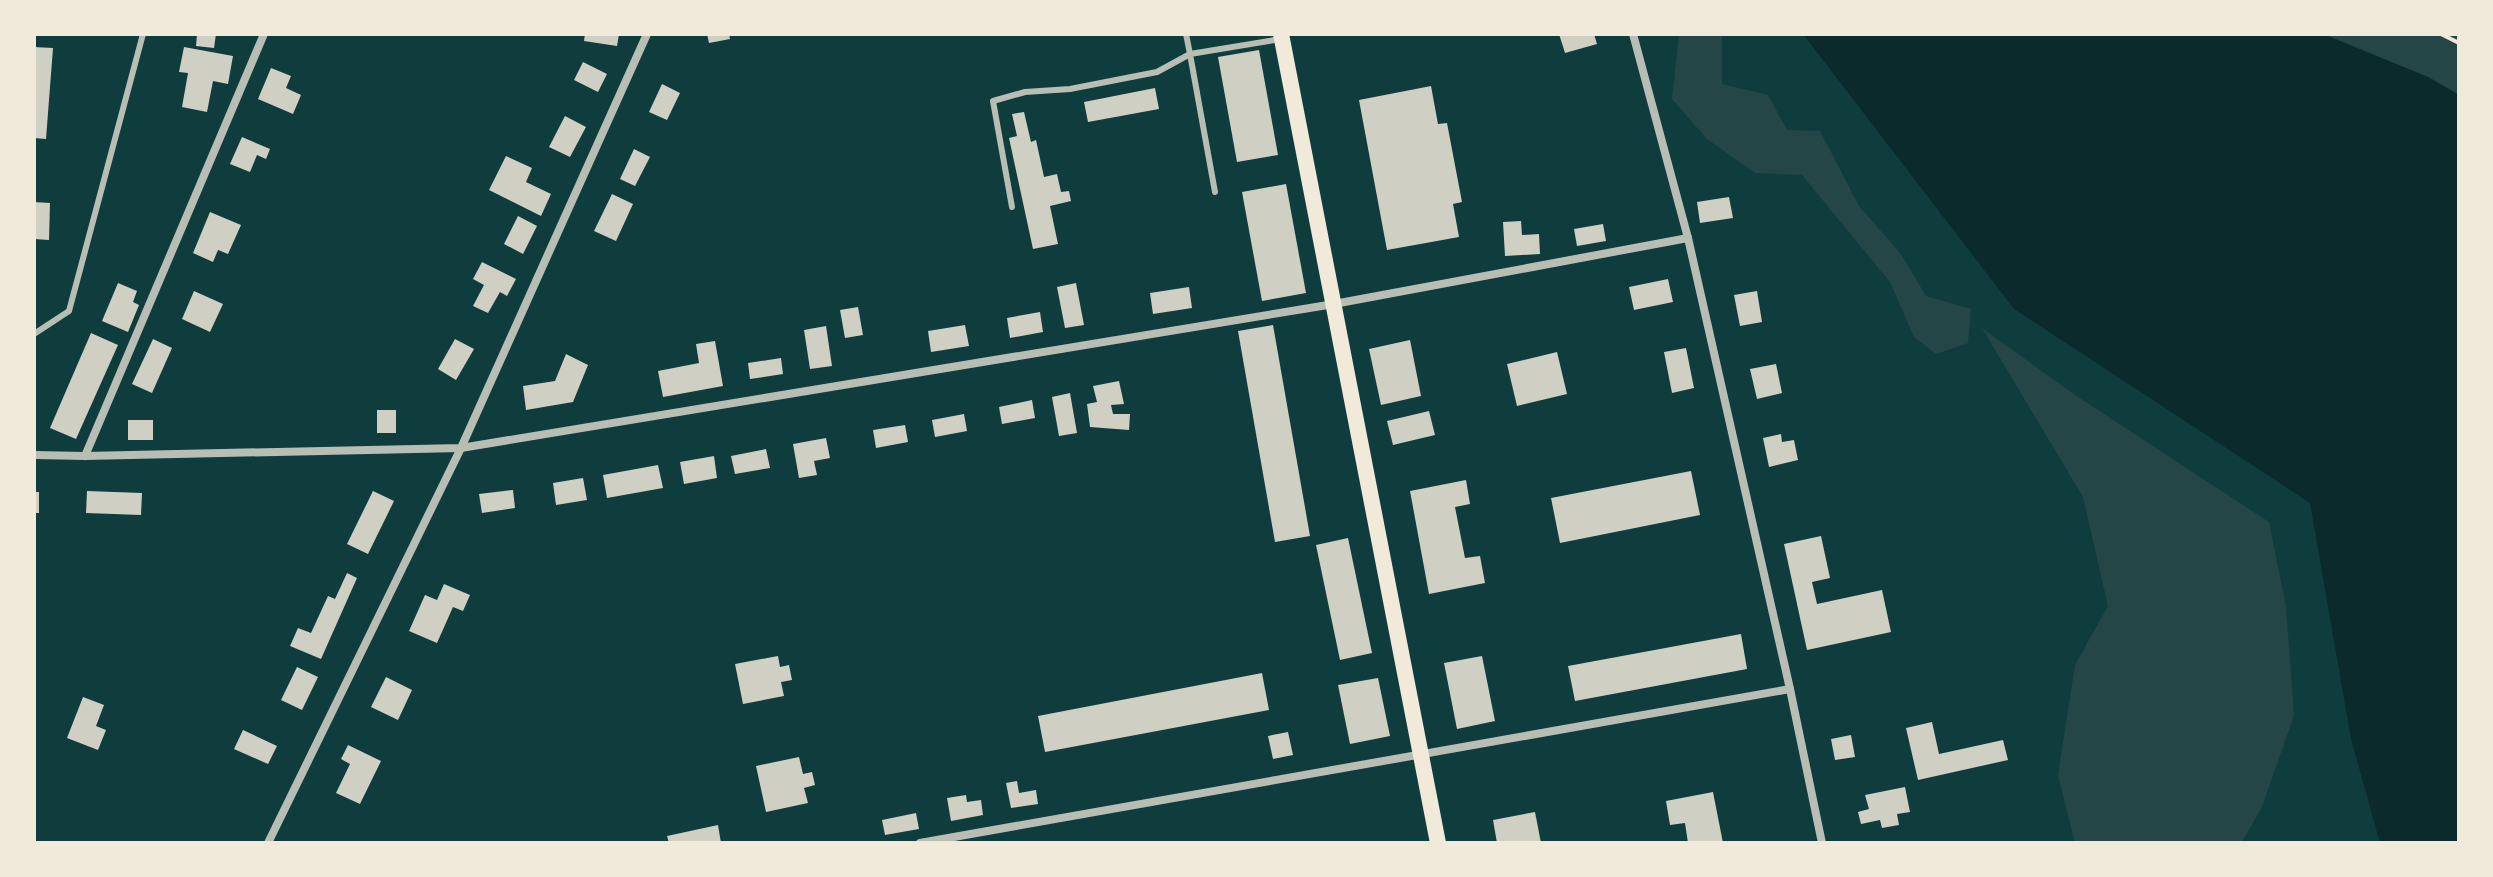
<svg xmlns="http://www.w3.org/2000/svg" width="2493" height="877" font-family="'Open Sans',sans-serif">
<rect width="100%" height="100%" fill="#0f3d3e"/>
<!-- green -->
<g fill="#244646">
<path d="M 1679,34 L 1722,35 L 1722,84 L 1768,95 L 1787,130 L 1820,131 L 1859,206 L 1901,254 L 1926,296 L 1971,309 L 1968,343 L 1936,354 L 1914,337 L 1890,282 L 1802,175 L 1755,173 L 1707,139 L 1672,99 Z"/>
<path d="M 2323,34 L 2459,34 L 2459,95 L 2428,77 Z"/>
<path d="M 1982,328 L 2075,395 L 2269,522 L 2286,606 L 2294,716 L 2261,809 L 2241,843 L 2075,843 L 2058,775 L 2075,665 L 2108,606 L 2083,497 Z"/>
</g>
<!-- water -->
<path fill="#0a2a2b" d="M 1803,34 L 2323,34 L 2428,77 L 2459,95 L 2459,843 L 2380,843 L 2351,739 L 2310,503 L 2014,309 Z"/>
<!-- building -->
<g fill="#cfcfc3">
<path d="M 197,34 L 216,34 L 214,48 L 196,46 Z"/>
<path d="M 585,34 L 619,34 L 617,46 L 584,41 Z"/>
<path d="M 707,34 L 729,34 L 730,39 L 709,43 Z"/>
<path d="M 1559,34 L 1594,34 L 1597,44 L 1565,53 Z"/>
<path d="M 34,47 L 53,48 L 46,139 L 34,138 Z"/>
<path d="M 184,47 L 233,56 L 228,84 L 213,81 L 207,112 L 182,107 L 188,73 L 179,72 Z"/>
<path d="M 1259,50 L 1278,155 L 1237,162 L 1218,57 Z"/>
<path d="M 583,62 L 607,74 L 598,92 L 574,80 Z"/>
<path d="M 271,68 L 291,76 L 286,88 L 301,95 L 293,114 L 258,99 Z"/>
<path d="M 662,84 L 680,93 L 667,120 L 649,112 Z"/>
<path d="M 1431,86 L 1438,124 L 1447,123 L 1462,202 L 1453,204 L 1459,237 L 1387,250 L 1359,100 Z"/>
<path d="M 1155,88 L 1159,109 L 1088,122 L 1084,102 Z"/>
<path d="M 1024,112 L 1031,142 L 1036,140 L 1044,177 L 1057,174 L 1061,192 L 1069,191 L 1071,201 L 1050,206 L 1058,244 L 1033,249 L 1009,138 L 1017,136 L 1012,114 Z"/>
<path d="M 565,116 L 586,127 L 570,157 L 549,147 Z"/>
<path d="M 242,137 L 270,149 L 266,159 L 257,155 L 250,172 L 230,164 Z"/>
<path d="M 634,149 L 650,157 L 635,186 L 620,179 Z"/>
<path d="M 506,156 L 532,168 L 526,182 L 551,194 L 541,216 L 489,190 Z"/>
<path d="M 1286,184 L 1306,293 L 1262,301 L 1242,192 Z"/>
<path d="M 612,194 L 633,204 L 616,241 L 594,231 Z"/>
<path d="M 1729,197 L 1733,218 L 1700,223 L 1697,202 Z"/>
<path d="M 34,202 L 50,203 L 49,240 L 34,239 Z"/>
<path d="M 210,212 L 241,225 L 228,254 L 218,250 L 213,262 L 193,253 Z"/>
<path d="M 518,216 L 537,226 L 523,254 L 504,244 Z"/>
<path d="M 1521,221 L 1522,235 L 1539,234 L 1540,254 L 1505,256 L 1503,222 Z"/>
<path d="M 1603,224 L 1606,241 L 1577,246 L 1574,229 Z"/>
<path d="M 482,262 L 516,279 L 507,296 L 500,292 L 488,313 L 473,306 L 484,285 L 473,279 Z"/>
<path d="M 1668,279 L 1673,302 L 1634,310 L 1629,287 Z"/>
<path d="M 118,283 L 137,291 L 133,302 L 139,305 L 128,332 L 102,321 Z"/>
<path d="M 1076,283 L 1084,325 L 1065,328 L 1057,287 Z"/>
<path d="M 1189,287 L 1192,308 L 1153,314 L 1150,293 Z"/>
<path d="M 194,291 L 223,304 L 210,332 L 182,319 Z"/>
<path d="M 1757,291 L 1762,322 L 1740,326 L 1734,295 Z"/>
<path d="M 858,307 L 863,335 L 845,338 L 840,310 Z"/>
<path d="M 1040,312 L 1043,332 L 1010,338 L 1007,318 Z"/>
<path d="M 965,325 L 969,346 L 931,352 L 928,331 Z"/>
<path d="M 1273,325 L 1310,536 L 1275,542 L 1238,331 Z"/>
<path d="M 826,326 L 832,366 L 810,369 L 804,330 Z"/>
<path d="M 91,333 L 118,345 L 76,439 L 50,428 Z"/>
<path d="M 153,339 L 172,348 L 152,393 L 132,384 Z"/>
<path d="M 455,339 L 474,349 L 456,380 L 438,369 Z"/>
<path d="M 1410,340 L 1421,396 L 1381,405 L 1369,349 Z"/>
<path d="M 715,341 L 723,386 L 663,397 L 658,371 L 699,363 L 696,344 Z"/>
<path d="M 1686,348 L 1694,388 L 1672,393 L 1664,352 Z"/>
<path d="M 1557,352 L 1567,394 L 1517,406 L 1507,364 Z"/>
<path d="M 566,354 L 588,365 L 573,402 L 526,410 L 523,386 L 555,381 Z"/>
<path d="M 781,358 L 783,374 L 750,379 L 748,363 Z"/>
<path d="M 1776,364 L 1782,393 L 1757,399 L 1750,369 Z"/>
<path d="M 1119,381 L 1124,404 L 1111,405 L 1113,414 L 1130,414 L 1129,430 L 1090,427 L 1087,404 L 1097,402 L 1093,386 Z"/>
<path d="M 1070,393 L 1077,433 L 1059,436 L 1052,397 Z"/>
<path d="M 1032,400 L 1035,418 L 1002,424 L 999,407 Z"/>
<rect x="377" y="410" width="19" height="23"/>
<path d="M 1429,411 L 1435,435 L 1393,445 L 1387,421 Z"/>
<path d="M 964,414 L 967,431 L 935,437 L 932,420 Z"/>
<rect x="128" y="420" width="25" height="20"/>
<path d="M 905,425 L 908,442 L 876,448 L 873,430 Z"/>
<path d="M 1781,434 L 1782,442 L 1794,440 L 1798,460 L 1769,467 L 1763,438 Z"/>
<path d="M 826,438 L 830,458 L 814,461 L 817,475 L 799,478 L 793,444 Z"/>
<path d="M 766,449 L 770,468 L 735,474 L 731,456 Z"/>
<path d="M 714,456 L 717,478 L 684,484 L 680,462 Z"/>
<path d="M 658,465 L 663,488 L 607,498 L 603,475 Z"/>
<path d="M 1691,471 L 1700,515 L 1560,543 L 1551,498 Z"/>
<path d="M 583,478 L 587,500 L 556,505 L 553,483 Z"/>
<path d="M 1466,480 L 1470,504 L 1455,507 L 1465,558 L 1480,556 L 1485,583 L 1429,594 L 1410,491 Z"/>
<path d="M 513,490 L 515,508 L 482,513 L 479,494 Z"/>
<path d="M 87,491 L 142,493 L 141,515 L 86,513 Z"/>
<path d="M 373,491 L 394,501 L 368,554 L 347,544 Z"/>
<rect x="34" y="492" width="5" height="21"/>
<path d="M 1821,536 L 1830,578 L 1812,582 L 1817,604 L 1882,590 L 1891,632 L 1807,650 L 1784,544 Z"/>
<path d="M 1348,538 L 1372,653 L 1340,660 L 1316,545 Z"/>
<path d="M 347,573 L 357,578 L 321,659 L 290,646 L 298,628 L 311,633 L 328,596 L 335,599 Z"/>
<path d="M 444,584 L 470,595 L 463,611 L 453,607 L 437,643 L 409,631 L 425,595 L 437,600 Z"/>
<path d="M 1741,634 L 1747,669 L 1575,701 L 1568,666 Z"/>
<path d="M 778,656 L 780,667 L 789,665 L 792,680 L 781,682 L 784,696 L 743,704 L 735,664 Z"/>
<path d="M 1482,656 L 1495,721 L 1457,729 L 1444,663 Z"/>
<path d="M 297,667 L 318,677 L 302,710 L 281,700 Z"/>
<path d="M 1262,673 L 1269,710 L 1045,752 L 1038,716 Z"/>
<path d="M 386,677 L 412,690 L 398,720 L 371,707 Z"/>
<path d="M 1378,678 L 1390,736 L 1350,744 L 1338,685 Z"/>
<path d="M 83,697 L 104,705 L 96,726 L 106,730 L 98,750 L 67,738 Z"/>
<path d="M 1932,722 L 1939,754 L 2003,740 L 2008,760 L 1918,780 L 1906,728 Z"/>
<path d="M 243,730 L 277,746 L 268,764 L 234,749 Z"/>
<path d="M 1288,732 L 1293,755 L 1273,759 L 1268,736 Z"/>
<path d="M 1851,735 L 1855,757 L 1835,760 L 1831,739 Z"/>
<path d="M 348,745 L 381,761 L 360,804 L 336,793 L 350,764 L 341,759 Z"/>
<path d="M 799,757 L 803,774 L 812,772 L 815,785 L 804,788 L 808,803 L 766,812 L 756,766 Z"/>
<path d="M 1017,781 L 1019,793 L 1036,790 L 1038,804 L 1011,808 L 1006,783 Z"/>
<path d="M 1905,787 L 1910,812 L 1897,814 L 1899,825 L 1882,828 L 1880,820 L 1861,824 L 1858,812 L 1869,809 L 1865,795 Z"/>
<path d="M 1713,792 L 1723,843 L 1688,843 L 1685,823 L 1670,825 L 1666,801 Z"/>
<path d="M 966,795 L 967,802 L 981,800 L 983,815 L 951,821 L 947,798 Z"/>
<path d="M 1535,812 L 1541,843 L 1497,843 L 1493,820 Z"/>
<path d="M 916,813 L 919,829 L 885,835 L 882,820 Z"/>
<path d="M 718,825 L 721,843 L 669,843 L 667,836 Z"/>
</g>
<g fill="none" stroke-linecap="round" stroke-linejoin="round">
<!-- path -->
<path stroke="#f1e9da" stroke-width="4" d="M 2441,34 L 2459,43"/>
<!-- service -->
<g stroke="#b8beb3" stroke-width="6">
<path d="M 1215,192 L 1190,54 L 1281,39"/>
<path d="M 1012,207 L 993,101 L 1025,92 L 1070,89 L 1157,72 L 1190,54 L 1186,34"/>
<path d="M 34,334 L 69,311 L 143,34"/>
</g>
<!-- minor -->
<g stroke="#b8beb3" stroke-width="8">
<path d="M 1633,34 L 1688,238 L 1790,689 L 1822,843"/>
<path d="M 34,455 L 85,456 L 461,448 L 1334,304 L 1688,238"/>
<path d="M 85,456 L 264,34"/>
<path d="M 268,843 L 461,448 L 647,34"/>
<path d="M 920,843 L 1790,689"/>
</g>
<!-- secondary -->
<path stroke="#f1e9da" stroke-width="16" d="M 1281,34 L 1438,843"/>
</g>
<!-- border -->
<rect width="2493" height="877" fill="none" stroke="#f1e9da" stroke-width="72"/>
</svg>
